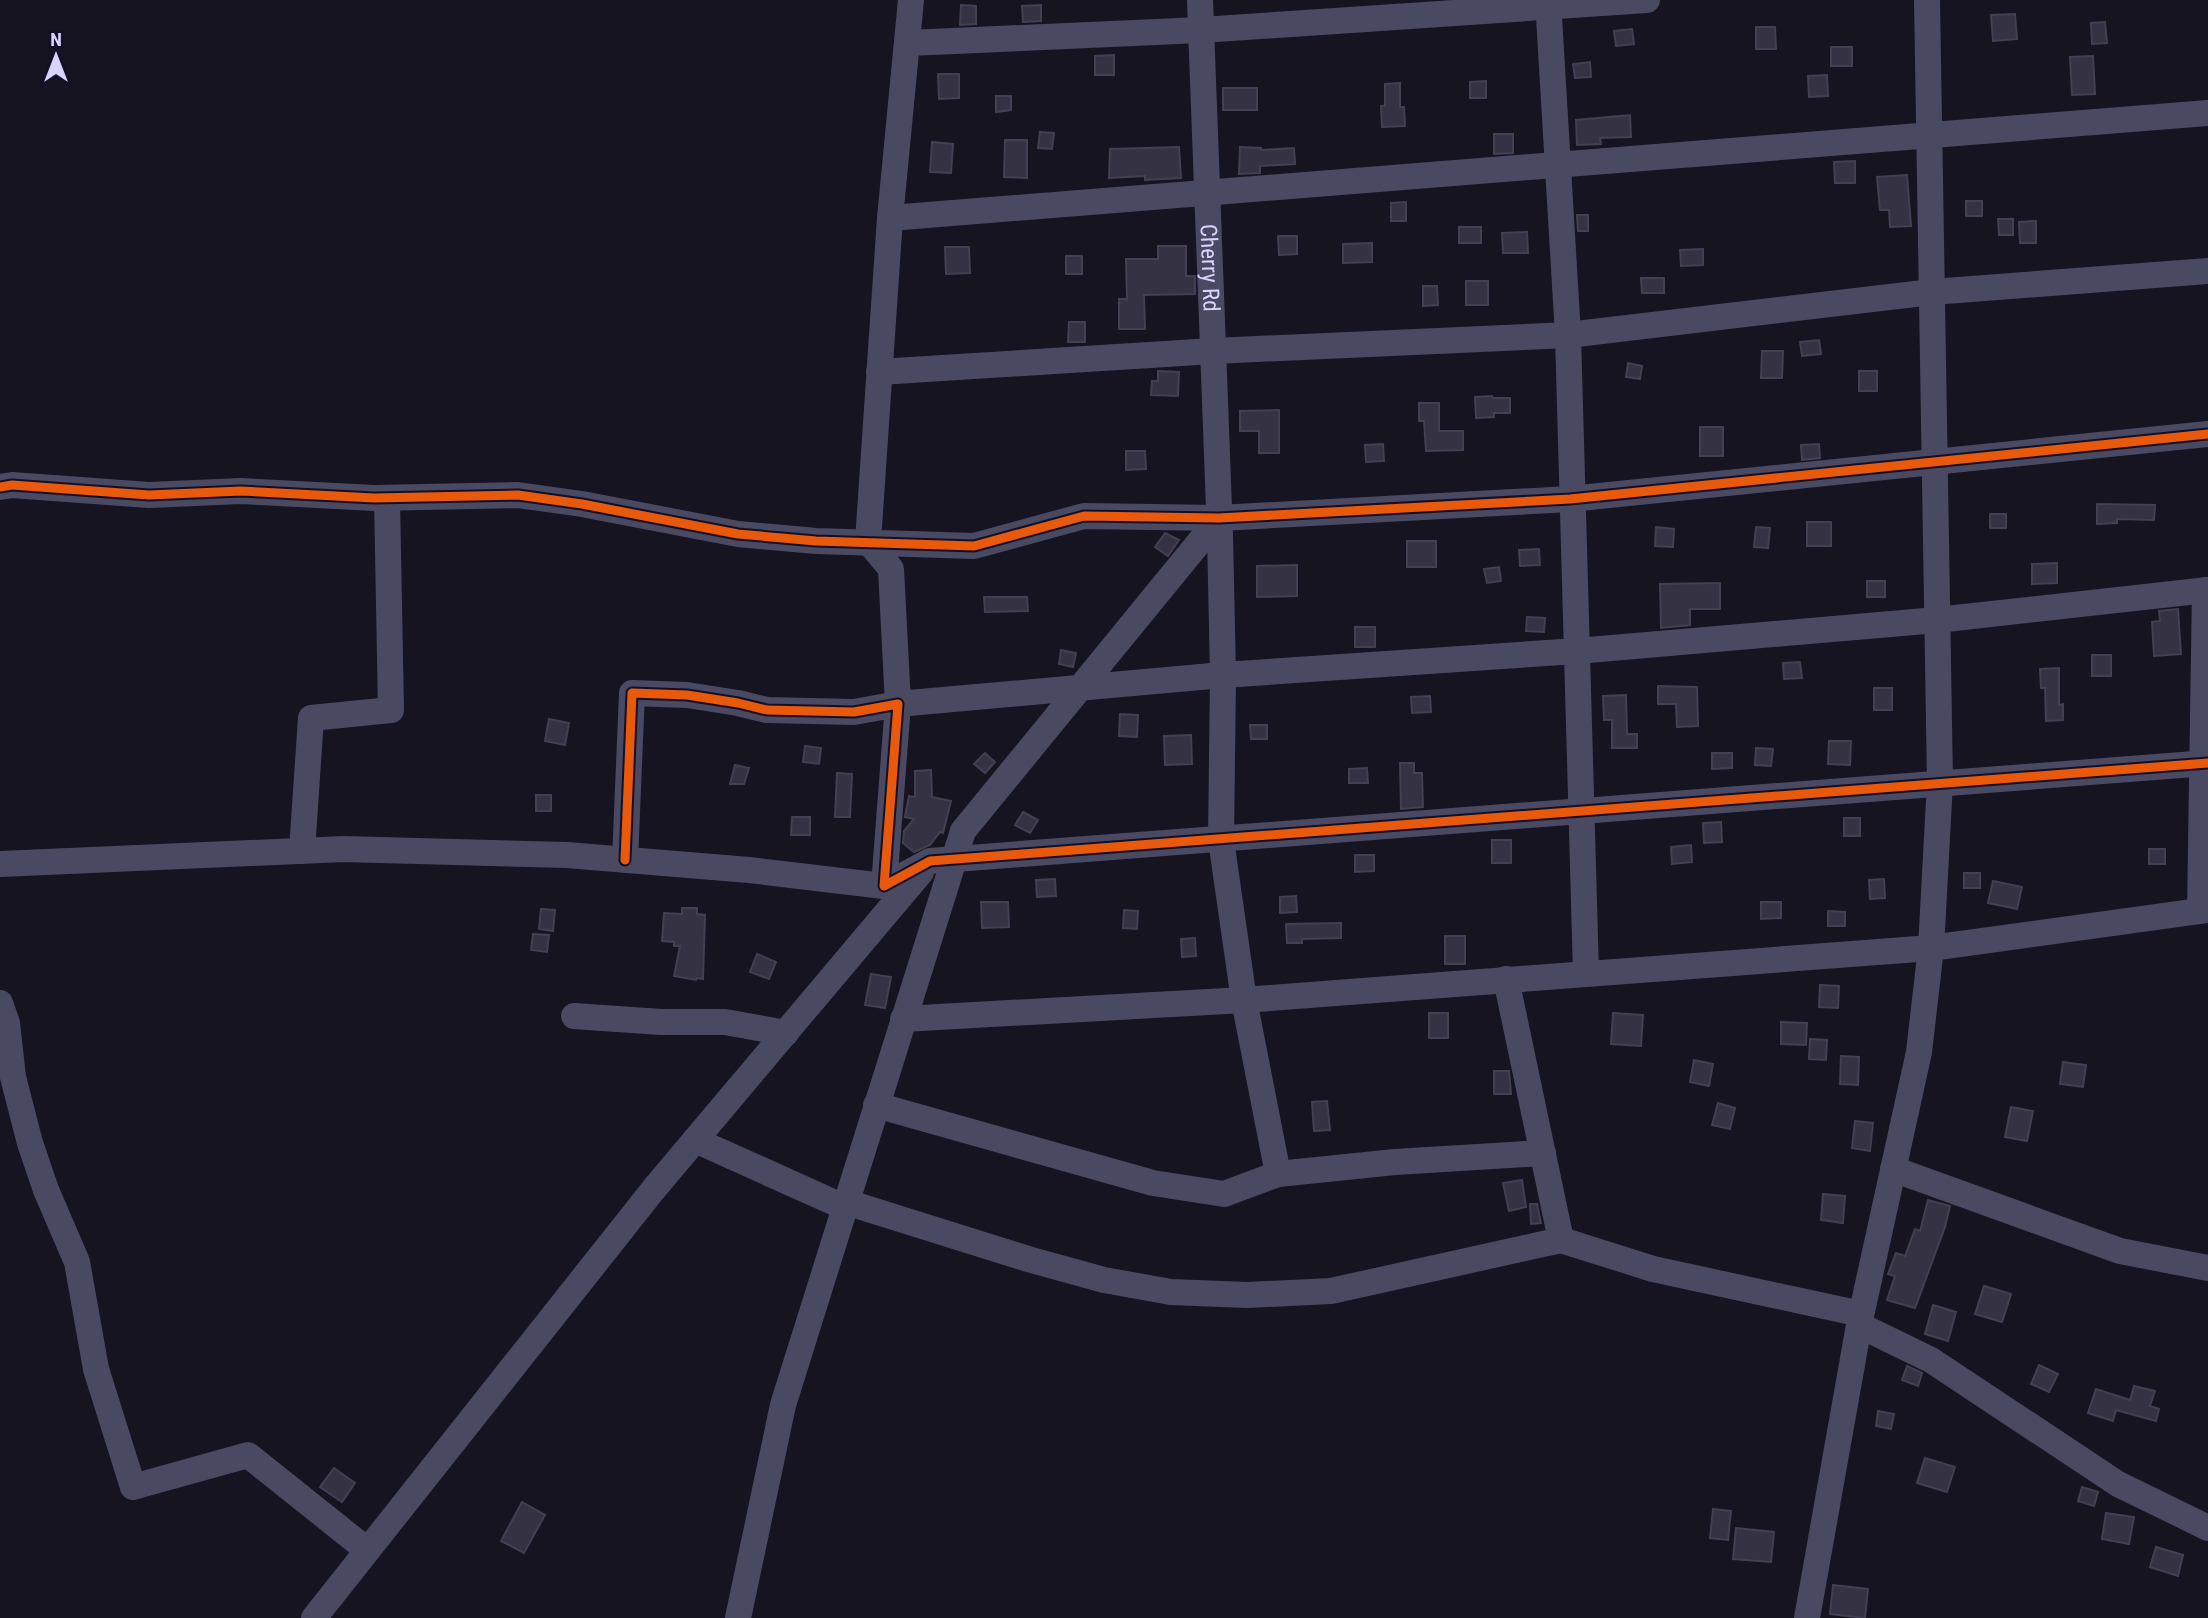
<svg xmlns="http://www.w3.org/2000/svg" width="2208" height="1618" font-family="'Roboto Condensed',sans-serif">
<rect width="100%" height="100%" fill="#161421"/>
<!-- building -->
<g fill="#343243" stroke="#433f54" stroke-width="2">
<path d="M 961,5 L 976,6 L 976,24 L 960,25 Z"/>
<path d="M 1041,5 L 1041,21 L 1023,22 L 1022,6 Z"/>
<path d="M 2015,14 L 2017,39 L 1993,41 L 1991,15 Z"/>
<path d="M 2105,22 L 2107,43 L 2092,44 L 2091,23 Z"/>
<path d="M 1756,27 L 1775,27 L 1776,49 L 1756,49 Z"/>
<path d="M 1632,29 L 1634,44 L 1616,46 L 1614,31 Z"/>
<rect x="1831" y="47" width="21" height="19"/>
<path d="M 1114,55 L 1114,75 L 1095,75 L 1095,56 Z"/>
<path d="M 2093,56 L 2095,94 L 2072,95 L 2070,57 Z"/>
<path d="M 1590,62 L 1591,77 L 1575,78 L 1573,64 Z"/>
<path d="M 938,74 L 959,74 L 959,98 L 939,99 Z"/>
<path d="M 1827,75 L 1828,96 L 1809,97 L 1808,76 Z"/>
<path d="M 1486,81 L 1486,98 L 1470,98 L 1470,82 Z"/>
<path d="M 1400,83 L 1400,107 L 1404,107 L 1405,126 L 1382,127 L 1381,106 L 1385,106 L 1385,84 Z"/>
<rect x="1223" y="88" width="34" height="22"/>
<path d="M 996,96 L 1011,96 L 1011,110 L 996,112 Z"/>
<path d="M 1630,115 L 1631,137 L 1600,138 L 1601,144 L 1577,145 L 1576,120 Z"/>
<path d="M 1040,132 L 1054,133 L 1052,149 L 1038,148 Z"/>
<path d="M 1494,134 L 1513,134 L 1513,153 L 1494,154 Z"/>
<path d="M 1005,140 L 1027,140 L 1027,178 L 1004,177 Z"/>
<path d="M 932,142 L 953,144 L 951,173 L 930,172 Z"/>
<path d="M 1179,147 L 1181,178 L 1145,180 L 1145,176 L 1109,178 L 1110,149 Z"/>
<path d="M 1240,147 L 1261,148 L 1261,150 L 1294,148 L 1295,164 L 1260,166 L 1260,173 L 1239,174 Z"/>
<path d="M 1855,161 L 1855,183 L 1835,183 L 1834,162 Z"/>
<path d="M 1907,175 L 1911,226 L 1890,227 L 1889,210 L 1880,210 L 1877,177 Z"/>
<rect x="1966" y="201" width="16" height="15"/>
<path d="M 1406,202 L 1406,221 L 1391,221 L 1391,203 Z"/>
<path d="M 1577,215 L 1588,215 L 1588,231 L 1578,231 Z"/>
<path d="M 1998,219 L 2013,219 L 2013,235 L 1999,235 Z"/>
<path d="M 2036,221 L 2036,243 L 2020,243 L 2019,222 Z"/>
<rect x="1459" y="227" width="22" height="16"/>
<path d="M 1527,232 L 1528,253 L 1503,253 L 1502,233 Z"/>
<path d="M 1278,236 L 1297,236 L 1297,254 L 1279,255 Z"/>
<path d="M 1372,243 L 1372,262 L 1343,263 L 1343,244 Z"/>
<path d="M 1158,246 L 1186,246 L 1186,276 L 1195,276 L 1195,294 L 1144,295 L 1145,329 L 1119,329 L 1119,299 L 1127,299 L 1126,259 L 1158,259 Z"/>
<path d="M 945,247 L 969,247 L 970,273 L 946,274 Z"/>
<path d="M 1703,249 L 1703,265 L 1681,266 L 1680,250 Z"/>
<rect x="1066" y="256" width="16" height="18"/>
<path d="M 1641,278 L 1664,278 L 1664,293 L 1642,293 Z"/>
<rect x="1466" y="281" width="22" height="24"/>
<path d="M 1423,286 L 1437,286 L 1438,305 L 1423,306 Z"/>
<path d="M 1069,322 L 1085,322 L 1085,342 L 1068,342 Z"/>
<path d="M 1819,340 L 1821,354 L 1802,356 L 1800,342 Z"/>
<path d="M 1762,351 L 1783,351 L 1782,378 L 1761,378 Z"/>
<path d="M 1628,363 L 1642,366 L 1640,379 L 1626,377 Z"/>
<path d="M 1158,371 L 1179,372 L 1178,396 L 1151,395 L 1152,381 L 1158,381 Z"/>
<rect x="1859" y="371" width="18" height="20"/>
<path d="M 1492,396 L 1493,398 L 1510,398 L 1510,413 L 1494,413 L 1494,417 L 1476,418 L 1475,397 Z"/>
<path d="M 1419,403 L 1439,403 L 1439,431 L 1463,431 L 1463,450 L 1426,451 L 1424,421 L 1419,421 Z"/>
<path d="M 1279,410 L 1279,453 L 1259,453 L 1259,431 L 1240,431 L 1240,411 Z"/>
<rect x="1700" y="427" width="23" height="29"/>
<path d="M 1383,444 L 1384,461 L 1366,462 L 1365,445 Z"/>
<path d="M 1819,444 L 1820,458 L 1802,460 L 1801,445 Z"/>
<path d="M 1126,451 L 1145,451 L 1146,469 L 1126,470 Z"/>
<path d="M 2097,504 L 2155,505 L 2154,520 L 2117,519 L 2117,523 L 2097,524 Z"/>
<rect x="1990" y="514" width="16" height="14"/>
<rect x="1807" y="522" width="24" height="24"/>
<path d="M 1656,527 L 1674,529 L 1673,547 L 1655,546 Z"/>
<path d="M 1756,527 L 1770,528 L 1768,548 L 1754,547 Z"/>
<path d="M 1165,533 L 1179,540 L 1168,556 L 1155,547 Z"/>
<rect x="1407" y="541" width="29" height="26"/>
<path d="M 1539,549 L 1540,565 L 1520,566 L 1519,550 Z"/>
<path d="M 2057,563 L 2057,583 L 2032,584 L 2032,564 Z"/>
<path d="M 1297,565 L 1297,596 L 1257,597 L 1257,566 Z"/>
<path d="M 1499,567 L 1501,581 L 1487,583 L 1484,569 Z"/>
<rect x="1867" y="581" width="18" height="16"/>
<path d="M 1720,583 L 1720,609 L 1690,609 L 1690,625 L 1661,628 L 1660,584 Z"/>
<path d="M 984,597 L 1027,597 L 1028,611 L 985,612 Z"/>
<path d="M 2178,609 L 2181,654 L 2154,656 L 2152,622 L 2160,621 L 2159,611 Z"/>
<path d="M 1527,617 L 1545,618 L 1544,632 L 1526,631 Z"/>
<rect x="1355" y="627" width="20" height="20"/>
<path d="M 1061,650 L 1076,653 L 1073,667 L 1059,664 Z"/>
<rect x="2092" y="655" width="19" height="21"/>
<path d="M 1800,662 L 1802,678 L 1784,679 L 1783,663 Z"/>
<path d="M 2059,668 L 2059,705 L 2063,704 L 2063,720 L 2046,721 L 2045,688 L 2041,688 L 2040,669 Z"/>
<path d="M 1658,686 L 1697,687 L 1698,726 L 1677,727 L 1676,704 L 1658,704 Z"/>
<rect x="1874" y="688" width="18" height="22"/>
<path d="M 1626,695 L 1627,734 L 1637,734 L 1637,748 L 1612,748 L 1612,720 L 1604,720 L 1603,696 Z"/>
<path d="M 1430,696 L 1431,712 L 1412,713 L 1411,697 Z"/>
<path d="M 1120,714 L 1138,715 L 1137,737 L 1119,736 Z"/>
<path d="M 549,719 L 569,723 L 565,745 L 545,741 Z"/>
<path d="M 1250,725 L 1267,725 L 1267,739 L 1251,739 Z"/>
<path d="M 1191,735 L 1192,764 L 1165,765 L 1164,736 Z"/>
<path d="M 1829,741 L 1851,741 L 1850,765 L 1828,764 Z"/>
<path d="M 805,746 L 821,748 L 819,764 L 803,762 Z"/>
<path d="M 1756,748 L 1773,749 L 1771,766 L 1755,765 Z"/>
<path d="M 985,753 L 995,762 L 985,773 L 974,764 Z"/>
<path d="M 1712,753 L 1732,753 L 1732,768 L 1712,769 Z"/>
<path d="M 1400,763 L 1414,763 L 1414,773 L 1422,773 L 1423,807 L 1401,809 Z"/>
<path d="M 735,765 L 749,768 L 744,784 L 730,784 Z"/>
<path d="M 1367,768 L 1368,783 L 1349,783 L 1349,769 Z"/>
<path d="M 931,770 L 932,797 L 951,801 L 943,833 L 940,832 L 930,845 L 914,852 L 903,843 L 904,831 L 914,819 L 905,817 L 906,811 L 909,796 L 915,797 L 915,771 Z"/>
<path d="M 837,773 L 852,774 L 850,817 L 835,817 Z"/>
<rect x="536" y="795" width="15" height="16"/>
<path d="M 1023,812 L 1038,820 L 1030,833 L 1015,825 Z"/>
<path d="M 792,817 L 810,817 L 810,835 L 791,835 Z"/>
<rect x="1844" y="818" width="16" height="18"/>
<path d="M 1721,822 L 1722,842 L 1704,843 L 1703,823 Z"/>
<rect x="1492" y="840" width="19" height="23"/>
<path d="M 1691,845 L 1692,862 L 1672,864 L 1671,847 Z"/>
<rect x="2149" y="849" width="16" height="15"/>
<path d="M 1355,855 L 1374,855 L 1374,871 L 1355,872 Z"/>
<rect x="1964" y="873" width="16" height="15"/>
<path d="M 1055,879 L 1056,896 L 1037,897 L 1036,880 Z"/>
<path d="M 1884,879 L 1885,898 L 1870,899 L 1869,880 Z"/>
<path d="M 1993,881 L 2022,887 L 2017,909 L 1988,903 Z"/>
<path d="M 1296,896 L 1297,912 L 1280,913 L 1280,897 Z"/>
<path d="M 981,902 L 1008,902 L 1009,927 L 982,928 Z"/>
<path d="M 1761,902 L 1781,902 L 1781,918 L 1761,919 Z"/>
<path d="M 682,908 L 697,908 L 697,914 L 705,915 L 703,979 L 697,978 L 696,980 L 674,976 L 680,946 L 674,946 L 674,942 L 662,941 L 664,913 L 682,914 Z"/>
<path d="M 541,909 L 555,910 L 553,931 L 539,929 Z"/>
<path d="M 1124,910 L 1138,911 L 1137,929 L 1123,928 Z"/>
<path d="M 1828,911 L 1845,912 L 1845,926 L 1828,926 Z"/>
<path d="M 1341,923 L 1341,938 L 1302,939 L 1302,943 L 1287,943 L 1286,924 Z"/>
<path d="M 533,934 L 549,935 L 547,952 L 531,950 Z"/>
<rect x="1445" y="936" width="20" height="28"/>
<path d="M 1195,938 L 1196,956 L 1182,957 L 1181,939 Z"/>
<path d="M 757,954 L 776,962 L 769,979 L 750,972 Z"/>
<path d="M 871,974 L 891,977 L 885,1008 L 865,1005 Z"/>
<path d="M 1820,985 L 1839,986 L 1838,1008 L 1819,1007 Z"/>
<rect x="1429" y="1013" width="19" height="25"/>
<path d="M 1613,1013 L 1643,1015 L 1641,1046 L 1611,1044 Z"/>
<path d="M 1781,1022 L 1807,1023 L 1806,1045 L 1781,1044 Z"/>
<path d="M 1810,1039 L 1827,1040 L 1826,1060 L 1809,1059 Z"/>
<path d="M 1841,1056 L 1859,1057 L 1858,1085 L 1840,1084 Z"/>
<path d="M 1694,1060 L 1713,1064 L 1709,1086 L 1690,1082 Z"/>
<path d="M 2063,1062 L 2086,1065 L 2083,1087 L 2060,1084 Z"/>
<path d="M 1494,1071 L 1509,1071 L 1511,1094 L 1494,1094 Z"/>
<path d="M 1327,1101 L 1330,1130 L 1314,1131 L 1312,1102 Z"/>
<path d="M 1718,1103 L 1735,1108 L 1730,1129 L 1712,1125 Z"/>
<path d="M 2011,1107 L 2033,1111 L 2027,1141 L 2005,1137 Z"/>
<path d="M 1855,1121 L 1873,1123 L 1870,1151 L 1852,1148 Z"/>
<path d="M 1522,1180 L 1526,1207 L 1509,1211 L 1503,1183 Z"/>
<path d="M 1823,1194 L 1845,1196 L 1843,1223 L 1821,1220 Z"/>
<path d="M 1928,1200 L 1950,1206 L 1945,1227 L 1915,1308 L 1887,1300 L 1895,1276 L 1888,1274 L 1896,1253 L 1905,1256 L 1915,1229 L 1920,1231 Z"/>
<path d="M 1530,1204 L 1537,1204 L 1541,1223 L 1531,1224 Z"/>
<path d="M 1984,1286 L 2011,1294 L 2002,1322 L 1975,1314 Z"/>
<path d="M 1933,1305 L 1956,1312 L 1948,1341 L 1925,1334 Z"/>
<path d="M 2039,1365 L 2058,1374 L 2049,1392 L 2031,1384 Z"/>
<path d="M 1907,1366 L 1922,1373 L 1918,1386 L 1902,1380 Z"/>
<path d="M 2134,1386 L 2155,1391 L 2150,1406 L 2159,1409 L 2156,1421 L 2116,1410 L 2113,1421 L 2088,1413 L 2096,1389 L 2130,1400 Z"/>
<path d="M 1878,1411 L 1894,1414 L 1891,1429 L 1876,1426 Z"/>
<path d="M 1925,1458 L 1955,1467 L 1947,1492 L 1917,1483 Z"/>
<path d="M 334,1468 L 355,1483 L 342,1502 L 320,1487 Z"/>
<path d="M 2082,1487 L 2098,1492 L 2094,1506 L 2078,1501 Z"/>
<path d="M 522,1502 L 545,1515 L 524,1553 L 501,1541 Z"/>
<path d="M 1713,1509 L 1731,1511 L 1728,1540 L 1710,1538 Z"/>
<path d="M 2106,1513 L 2134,1517 L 2129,1544 L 2102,1539 Z"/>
<path d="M 1736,1528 L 1774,1532 L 1771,1562 L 1733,1559 Z"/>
<path d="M 2156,1547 L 2183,1555 L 2178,1576 L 2150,1567 Z"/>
<path d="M 1833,1585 L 1868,1589 L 1865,1618 L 1830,1614 Z"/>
</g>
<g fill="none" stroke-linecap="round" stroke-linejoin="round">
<!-- minor -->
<g stroke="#4a4962" stroke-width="26">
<path d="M 911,0 L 890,218 L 868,541 L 891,569 L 898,704 L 1223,675 L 1577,651 L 1937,620 L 2208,590"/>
<path id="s1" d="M 1200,0 L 1220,535 L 1223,675 L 1221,840 L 1244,1000 L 1278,1174"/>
<path d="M 908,43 L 1201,30 L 1647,0"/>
<path d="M 890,218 L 2208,113"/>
<path d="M 879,372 L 1213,351 L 1568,335 L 1548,0"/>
<path d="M 0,487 L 12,485 L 149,495 L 241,491 L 374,498 L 518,495 L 582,504 L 738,534 L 816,541 L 974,546 L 1084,516 L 1219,518 L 1570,499 L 2208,434"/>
<path d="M 302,851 L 311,718 L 391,710 L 387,498"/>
<path d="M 625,860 L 632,693 L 687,695 L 738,703 L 767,710 L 854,712 L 898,704 L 884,886 L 930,861 L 2208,763"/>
<path d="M 0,864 L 343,849 L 567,855 L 749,870 L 884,886"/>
<path d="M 2200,911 L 2205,590"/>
<path d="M 1586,973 L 1568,335 L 1932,292 L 2208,271"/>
<path d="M 1506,979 L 1561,1240"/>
<path d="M 0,1003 L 7,1023 L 13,1077 L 30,1143 L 46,1190 L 77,1262 L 96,1369 L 133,1487 L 248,1455 L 367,1550"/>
<path d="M 574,1016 L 661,1022 L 725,1022 L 786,1033"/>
<path d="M 903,1019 L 1244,1000 L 1931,948 L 2208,910"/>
<path d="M 876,1105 L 1153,1183 L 1224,1194 L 1278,1174 L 1395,1162 L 1543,1153"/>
<path d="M 695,1140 L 844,1207"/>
<path d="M 1893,1169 L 2120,1251 L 2208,1268"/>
<path d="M 846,1202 L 1028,1259 L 1104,1280 L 1171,1292 L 1247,1295 L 1331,1291 L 1561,1240 L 1653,1269 L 1861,1314"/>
<path d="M 1859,1325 L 1931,1360 L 2118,1484 L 2208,1528"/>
<path d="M 314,1618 L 653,1190 L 921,872"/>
<path d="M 738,1618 L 783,1405 L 963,831 L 1219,518"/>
<path d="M 1807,1618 L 1859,1325 L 1919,1052 L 1931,948 L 1940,782 L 1927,0"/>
</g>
<defs>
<g id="cycleway">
<path d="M 0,487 L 12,485 L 149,495 L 241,491 L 374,498 L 518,495 L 582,504 L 738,534 L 816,541 L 974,546 L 1084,516 L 1219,518 L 1570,499 L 2208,434"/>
<path d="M 625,860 L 632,693 L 687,695 L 738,703 L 767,710 L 854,712 L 898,704 L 884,886 L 930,861 L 2208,763"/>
</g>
</defs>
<!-- cycleway casing -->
<use href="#cycleway" stroke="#130f26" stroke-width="13"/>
<!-- cycleway -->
<use href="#cycleway" stroke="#e8590c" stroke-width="9"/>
</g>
<g text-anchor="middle" stroke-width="7" stroke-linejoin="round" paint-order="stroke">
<!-- street labels -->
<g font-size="23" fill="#d9d4ff" stroke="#130f26">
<text dy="8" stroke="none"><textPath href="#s1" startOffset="268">Cherry Rd</textPath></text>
</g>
</g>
<!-- north arrow -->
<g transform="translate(56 56)" stroke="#130f26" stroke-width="5" paint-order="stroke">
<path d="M0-5L12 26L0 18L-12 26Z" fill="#d9d4ff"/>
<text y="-10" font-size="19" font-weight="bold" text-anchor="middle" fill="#d9d4ff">N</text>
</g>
</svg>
